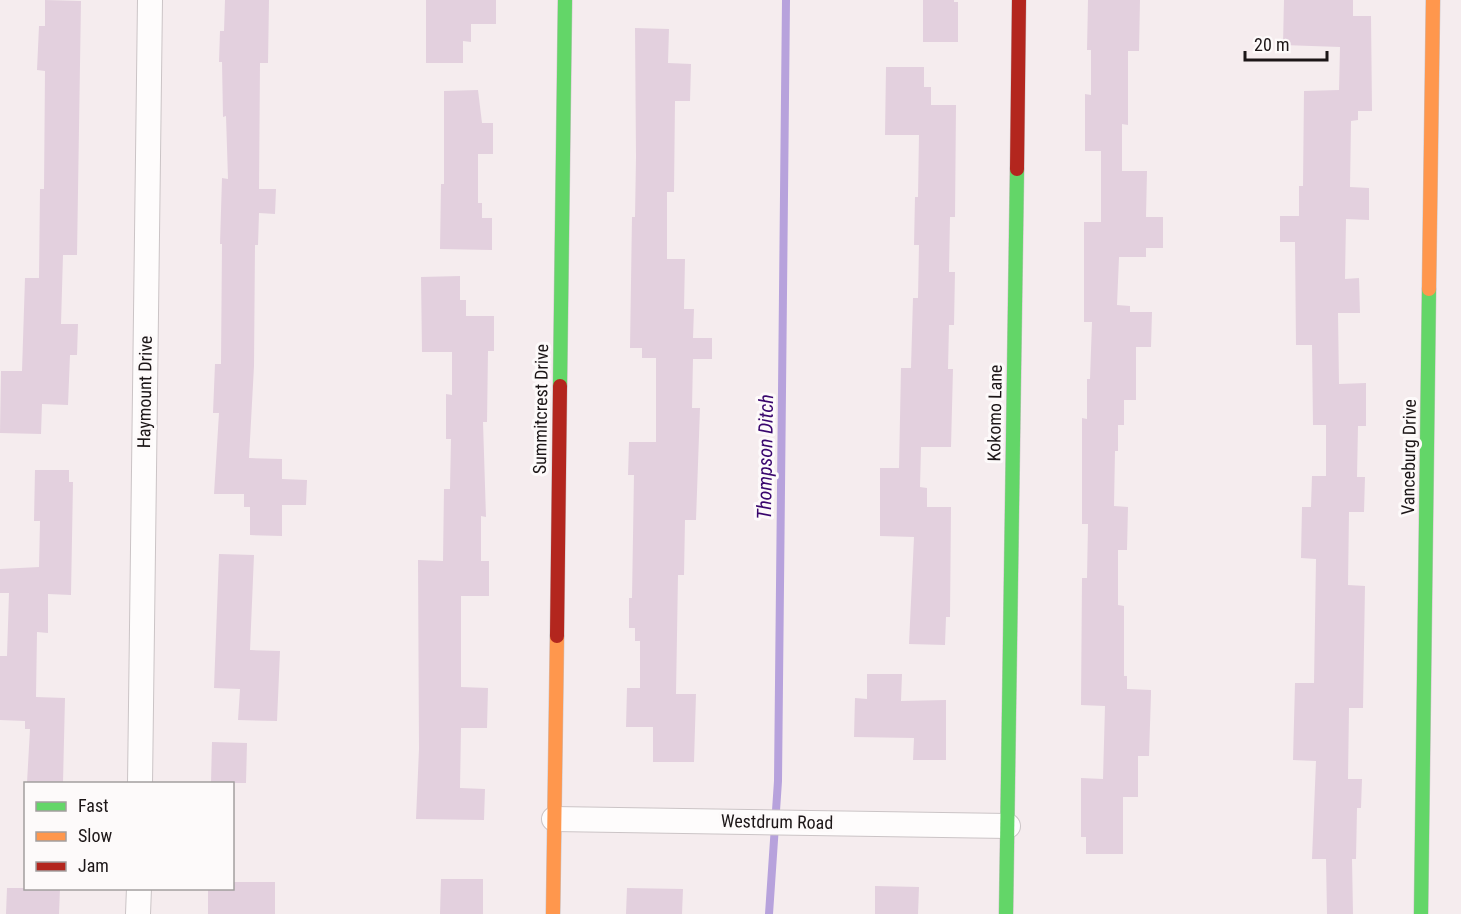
<svg xmlns="http://www.w3.org/2000/svg" width="1461" height="914" font-family="'Roboto Condensed',sans-serif">
<rect width="100%" height="100%" fill="#f5ecee"/>
<g fill="none" stroke-linecap="round" stroke-linejoin="round">
<!-- stream -->
<path stroke="#b7a2dc" stroke-width="8" d="M 769,914 L 778,781 L 786,0"/>
</g>
<!-- building -->
<g fill="#e3d0de">
<path d="M 45,0 L 81,1 L 77,255 L 63,255 L 61,324 L 78,324 L 77,355 L 70,355 L 68,405 L 42,404 L 41,434 L 0,433 L 1,371 L 22,371 L 25,278 L 39,278 L 40,189 L 44,189 L 45,71 L 37,70 L 39,26 L 45,26 Z"/>
<path d="M 225,0 L 269,0 L 268,63 L 260,63 L 259,189 L 276,189 L 275,214 L 259,213 L 258,245 L 255,245 L 254,366 L 249,458 L 282,459 L 282,479 L 307,480 L 306,505 L 282,505 L 282,536 L 250,535 L 250,507 L 244,507 L 244,494 L 214,494 L 219,413 L 213,413 L 215,364 L 221,364 L 222,244 L 220,244 L 222,178 L 228,179 L 226,116 L 223,117 L 222,62 L 219,62 L 220,31 L 224,31 Z"/>
<path d="M 426,0 L 496,0 L 496,24 L 471,24 L 471,42 L 463,41 L 463,63 L 426,63 Z"/>
<path d="M 923,0 L 954,0 L 954,2 L 958,2 L 958,42 L 923,42 Z"/>
<path d="M 1088,0 L 1140,0 L 1139,51 L 1128,51 L 1128,125 L 1122,124 L 1122,171 L 1147,171 L 1146,217 L 1163,217 L 1163,248 L 1146,248 L 1146,257 L 1119,257 L 1117,305 L 1130,306 L 1130,312 L 1152,312 L 1151,347 L 1136,347 L 1136,400 L 1124,400 L 1124,425 L 1118,425 L 1118,451 L 1115,451 L 1114,506 L 1128,507 L 1127,550 L 1118,550 L 1118,605 L 1124,606 L 1124,676 L 1127,676 L 1127,689 L 1151,690 L 1151,694 L 1149,756 L 1138,756 L 1138,797 L 1123,797 L 1123,854 L 1086,854 L 1086,837 L 1081,837 L 1081,778 L 1103,779 L 1105,706 L 1081,705 L 1082,578 L 1087,578 L 1088,524 L 1082,524 L 1082,418 L 1087,419 L 1087,379 L 1090,379 L 1092,322 L 1084,322 L 1084,222 L 1101,222 L 1101,151 L 1085,151 L 1085,94 L 1091,95 L 1091,50 L 1087,50 Z"/>
<path d="M 1284,0 L 1353,0 L 1353,16 L 1371,16 L 1372,111 L 1358,111 L 1358,120 L 1351,121 L 1350,187 L 1369,188 L 1369,220 L 1346,219 L 1345,279 L 1359,278 L 1360,313 L 1338,313 L 1339,384 L 1366,383 L 1366,426 L 1358,426 L 1357,477 L 1365,477 L 1364,512 L 1349,512 L 1348,585 L 1365,586 L 1363,708 L 1349,708 L 1348,779 L 1362,779 L 1361,808 L 1357,808 L 1356,859 L 1352,859 L 1353,914 L 1327,914 L 1326,859 L 1312,859 L 1316,761 L 1293,760 L 1295,683 L 1314,683 L 1316,559 L 1301,558 L 1302,507 L 1311,507 L 1312,476 L 1326,476 L 1326,425 L 1313,425 L 1312,345 L 1296,345 L 1295,242 L 1280,242 L 1280,216 L 1299,216 L 1299,186 L 1303,186 L 1304,91 L 1339,90 L 1340,47 L 1283,45 Z"/>
<path d="M 635,28 L 669,29 L 668,63 L 691,64 L 690,101 L 675,101 L 674,192 L 667,192 L 667,259 L 685,259 L 684,309 L 694,309 L 693,338 L 712,338 L 712,359 L 693,359 L 692,408 L 700,408 L 696,520 L 685,520 L 684,575 L 678,575 L 676,694 L 696,694 L 694,762 L 653,762 L 653,727 L 626,727 L 627,688 L 640,688 L 640,641 L 635,641 L 635,628 L 629,628 L 629,598 L 632,598 L 634,475 L 628,475 L 629,442 L 656,442 L 656,358 L 642,358 L 642,348 L 630,348 L 632,217 L 635,217 L 636,157 Z"/>
<path d="M 886,67 L 924,67 L 924,87 L 931,87 L 931,105 L 956,105 L 955,217 L 950,217 L 949,272 L 955,272 L 954,325 L 949,325 L 948,369 L 953,369 L 951,447 L 921,447 L 920,487 L 927,488 L 927,507 L 951,507 L 950,617 L 946,617 L 945,645 L 909,644 L 914,537 L 880,536 L 880,468 L 899,468 L 901,368 L 911,368 L 913,298 L 918,298 L 919,245 L 914,245 L 915,197 L 918,197 L 919,135 L 885,135 Z"/>
<path d="M 478,90 L 482,123 L 493,123 L 493,154 L 478,154 L 478,203 L 482,203 L 482,218 L 492,218 L 492,250 L 440,249 L 441,184 L 444,184 L 444,91 Z"/>
<path d="M 460,276 L 460,300 L 466,300 L 466,316 L 494,316 L 494,351 L 488,351 L 487,422 L 483,422 L 486,517 L 481,516 L 481,561 L 489,561 L 489,596 L 461,596 L 461,687 L 488,688 L 487,728 L 461,728 L 460,788 L 485,789 L 484,820 L 416,819 L 419,749 L 418,560 L 443,561 L 444,489 L 450,489 L 451,439 L 446,439 L 446,394 L 452,395 L 452,352 L 422,352 L 421,277 Z"/>
<path d="M 35,470 L 69,470 L 69,482 L 73,482 L 71,595 L 48,594 L 48,633 L 37,632 L 36,697 L 65,698 L 63,783 L 27,783 L 30,729 L 25,729 L 25,721 L 0,720 L 0,656 L 7,656 L 9,593 L 0,593 L 0,569 L 39,567 L 40,521 L 34,521 Z"/>
<path d="M 219,554 L 254,555 L 250,650 L 280,651 L 277,721 L 238,720 L 240,689 L 214,688 Z"/>
<path d="M 867,674 L 902,674 L 901,701 L 946,700 L 946,760 L 913,760 L 914,738 L 854,737 L 855,698 L 867,699 Z"/>
<path d="M 212,742 L 247,743 L 246,783 L 211,783 Z"/>
<path d="M 441,879 L 483,879 L 483,914 L 440,914 Z"/>
<path d="M 232,882 L 275,882 L 275,914 L 208,914 L 208,888 L 232,888 Z"/>
<path d="M 875,886 L 919,887 L 918,914 L 875,914 Z"/>
<path d="M 7,888 L 60,888 L 59,914 L 6,914 Z"/>
<path d="M 627,888 L 683,889 L 682,914 L 626,914 Z"/>
</g>
<g fill="none" stroke-linecap="round" stroke-linejoin="round">
<defs>
<g id="street">
<path d="M 140,784 L 150,0"/>
<path d="M 554,819 L 1008,826"/>
<path d="M 138,914 L 139,888"/>
</g>
<g id="fast">
<path d="M 560,386 L 565,0"/>
<path d="M 1006,914 L 1017,169"/>
<path d="M 1421,914 L 1429,289"/>
</g>
<g id="slow">
<path d="M 1429,289 L 1433,0"/>
<path d="M 553,914 L 557,636"/>
</g>
<g id="jam">
<path d="M 1017,169 L 1019,0"/>
<path d="M 557,636 L 560,386"/>
</g>
</defs>
<!-- street casing -->
<use href="#street" stroke="#cbc4c6" stroke-width="26"/>
<!-- fast casing -->
<use href="#fast" stroke="#cbc4c6" stroke-width="15"/>
<!-- slow casing -->
<use href="#slow" stroke="#cbc4c6" stroke-width="15"/>
<!-- jam casing -->
<use href="#jam" stroke="#cbc4c6" stroke-width="15"/>
<!-- street -->
<use href="#street" stroke="#fefcfc" stroke-width="24"/>
<!-- fast -->
<use href="#fast" stroke="#63d668" stroke-width="14"/>
<!-- slow -->
<use href="#slow" stroke="#ff974d" stroke-width="14"/>
<!-- jam -->
<use href="#jam" stroke="#b3261e" stroke-width="14"/>
</g>
<g text-anchor="middle" stroke-width="6" stroke-linejoin="round" paint-order="stroke">
<!-- street labels -->
<g font-size="18" fill="#1c1617" stroke="#fdfafa">
<text transform="translate(145 392) rotate(-89)" y="6">Haymount Drive</text>
<text transform="translate(541 409) rotate(-89)" y="6">Summitcrest Drive</text>
<text transform="translate(995 413) rotate(-89)" y="6">Kokomo Lane</text>
<text transform="translate(1409 457) rotate(-89)" y="6">Vanceburg Drive</text>
<text transform="translate(777 822) rotate(1)" y="6">Westdrum Road</text>
</g>
<!-- water labels -->
<g font-size="20" font-style="italic" fill="#39066d" stroke="#fdfafa">
<text transform="translate(765 457) rotate(-89)" y="7">Thompson Ditch</text>
</g>
</g>
<!-- legend -->
<rect x="24" y="782" width="210" height="108" fill="#fdfafa" stroke="#a39f9f" stroke-width="1.5"/>
<rect x="36" y="802" width="30" height="9" fill="#63d668" stroke="#a39f9f" stroke-width="1.5"/>
<text x="78" y="812" font-size="18" fill="#1c1617">Fast</text>
<rect x="36" y="832" width="30" height="9" fill="#ff974d" stroke="#a39f9f" stroke-width="1.5"/>
<text x="78" y="842" font-size="18" fill="#1c1617">Slow</text>
<rect x="36" y="862" width="30" height="9" fill="#b3261e" stroke="#a39f9f" stroke-width="1.5"/>
<text x="78" y="872" font-size="18" fill="#1c1617">Jam</text>
<!-- scale -->
<path d="M1245 51v9h82v-9" fill="none" stroke="#1c1617" stroke-width="3"/>
<text x="1254" y="51" font-size="18" fill="#1c1617" stroke="#fdfafa" stroke-width="4.5" paint-order="stroke">20 m</text>
</svg>
